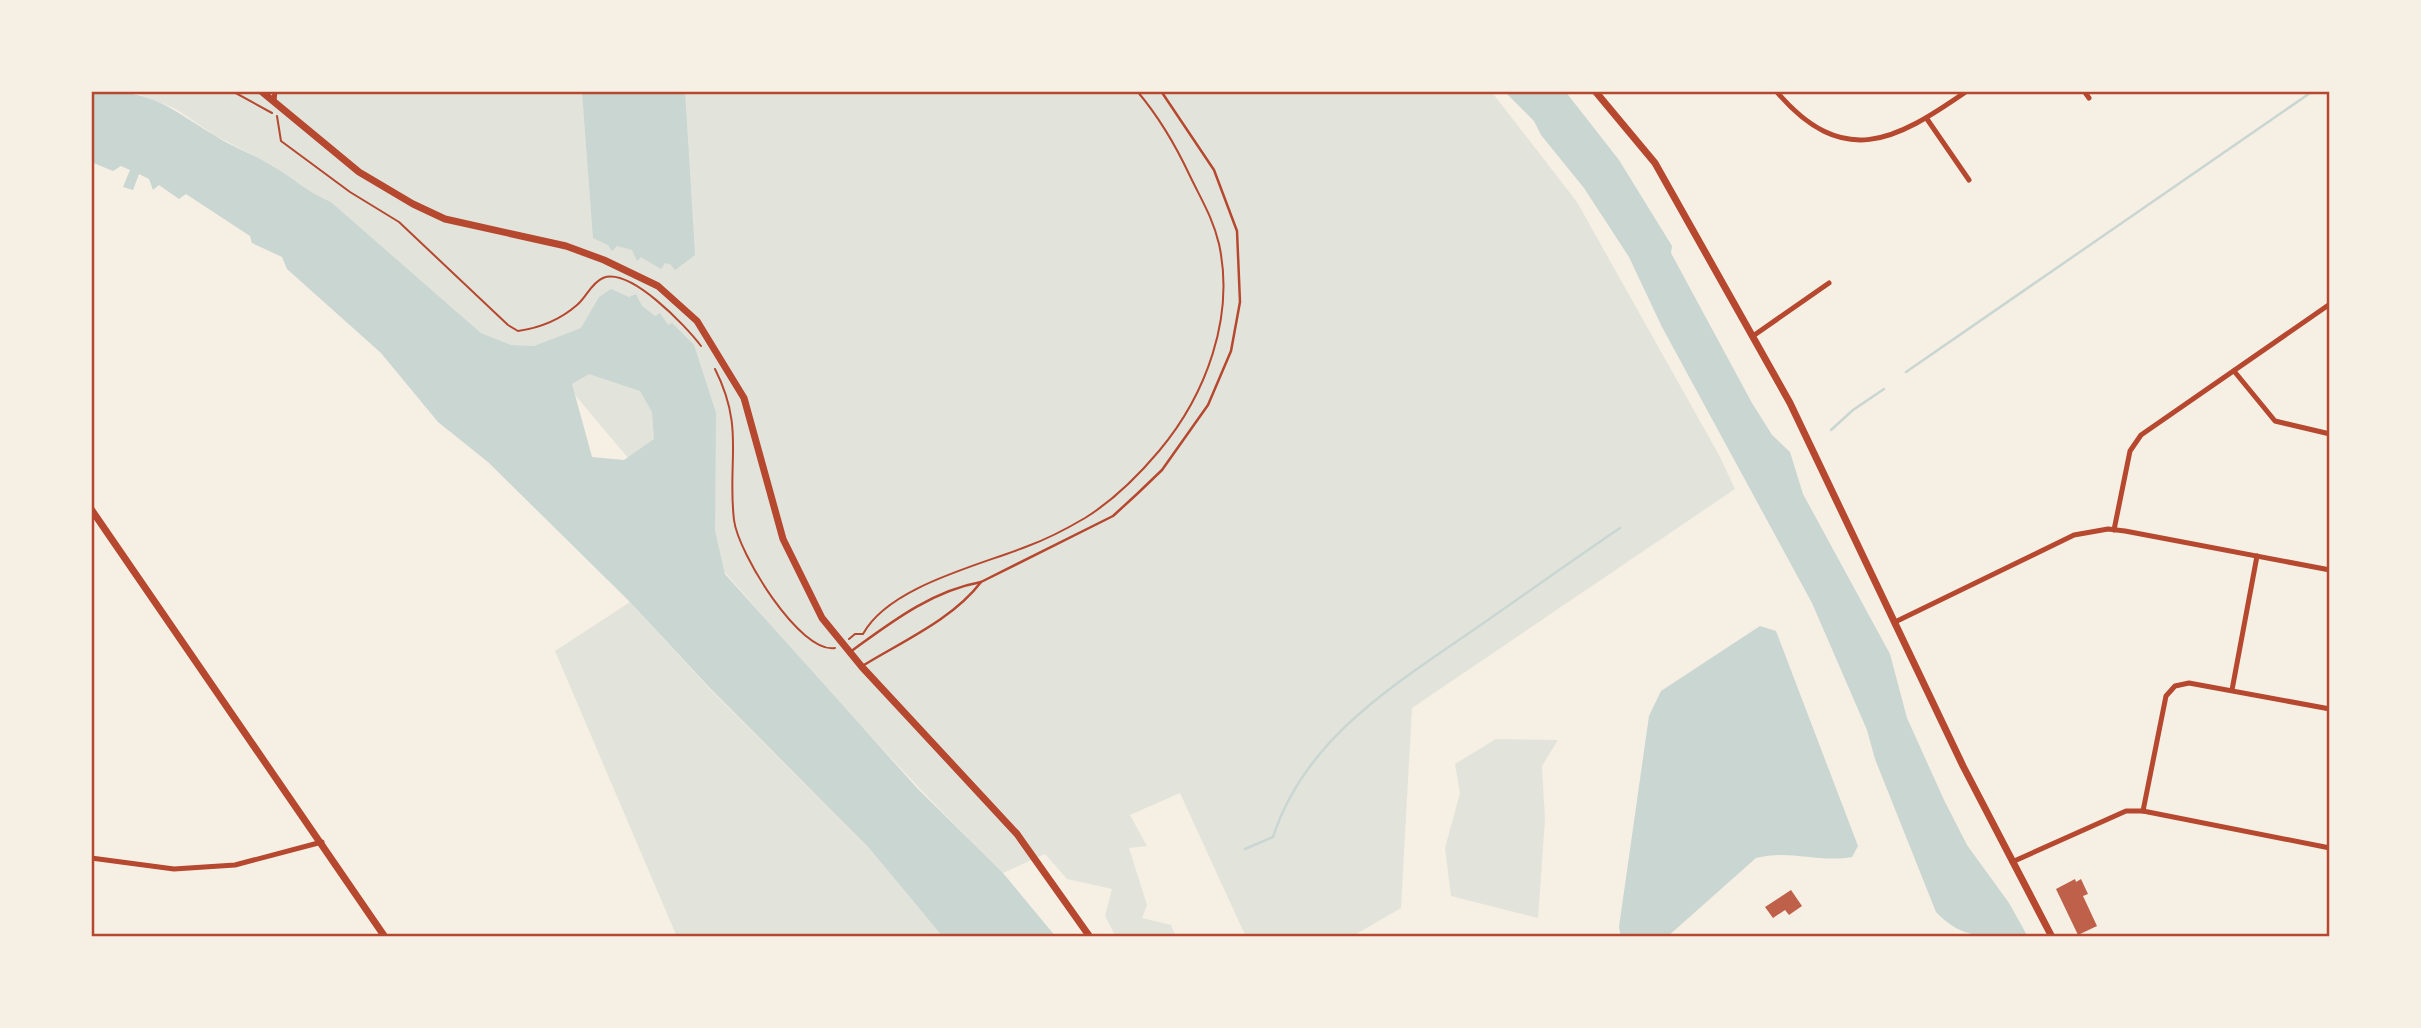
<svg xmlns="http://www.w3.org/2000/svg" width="2421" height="1028" font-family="'IBM Plex Sans',sans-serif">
<rect width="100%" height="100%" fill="#f6efe4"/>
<!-- green -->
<g fill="#e2e4dc">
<path d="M 131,91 L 260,91 L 273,100 L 275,91 L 1491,91 L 1577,202 L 1719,455 L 1735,489 L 1412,708 L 1401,908 L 1351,937 L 1246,937 L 1180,793 L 1130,815 L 1147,846 L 1129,848 L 1147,905 L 1142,918 L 1171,925 L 1176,937 L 1116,937 L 1105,916 L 1112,889 L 1067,879 L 1045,854 L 1003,873 C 835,708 685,526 534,346 L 511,345 L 481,333 L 331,202 L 314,195 L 272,165 L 214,135 L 176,109 Z"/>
<path d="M 630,602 L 708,687 L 869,848 L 943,937 L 677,937 L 555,651 Z"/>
<path d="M 1496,739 L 1558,740 L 1542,766 L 1545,819 L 1538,918 L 1451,896 L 1445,848 L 1460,793 L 1455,764 Z"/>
</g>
<!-- water -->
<g fill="#c9d6d2" fill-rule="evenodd">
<path d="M 91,91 C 154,91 163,104 214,135 C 232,147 253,154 271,165 C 292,177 308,193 331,202 L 481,333 L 511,345 L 534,346 L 581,328 L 599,297 L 611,289 L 629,297 L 636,294 L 642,306 L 655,316 L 660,313 L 668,325 L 672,323 L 694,345 L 716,413 L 715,531 L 725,574 L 917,788 L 1003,873 L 1056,937 L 943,937 L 869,848 L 708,686 L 630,602 L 488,462 L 438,422 L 381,353 L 287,269 L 282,257 L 252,243 L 250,236 L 186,194 L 179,199 L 159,185 L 153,190 L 149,179 L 139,174 L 133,190 L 123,187 L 130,170 L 121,166 L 113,171 L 91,162 ZM 589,374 L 640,391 L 652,412 L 654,439 L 624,460 L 592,457 L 572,384 Z"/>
<path d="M 582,91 L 685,91 L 695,255 L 675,270 L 670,264 L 665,263 L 661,269 L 641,257 L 637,261 L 632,250 L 617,246 L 612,251 L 608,245 L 593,238 Z"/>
<path d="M 1504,91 L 1565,91 L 1619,160 L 1672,246 L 1671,253 L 1752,403 L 1772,435 L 1790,452 L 1803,494 L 1890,654 L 1907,718 L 1944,800 L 1967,845 L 2009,903 L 2028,937 C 1990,937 1963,941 1936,912 L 1875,759 L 1867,730 L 1812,603 L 1662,327 L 1629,257 L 1584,188 L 1541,135 L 1534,121 Z"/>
<path d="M 1760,626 L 1776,631 L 1858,846 L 1852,857 C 1819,863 1788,849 1756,858 L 1667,937 L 1621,937 L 1619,927 L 1649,716 L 1661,691 Z"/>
</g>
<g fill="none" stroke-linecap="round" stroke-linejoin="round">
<!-- stream -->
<g stroke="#c9d6d2" stroke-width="2.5">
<path d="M 1906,372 L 2313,91"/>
<path d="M 1831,430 L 1853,410 L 1884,389"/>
<path d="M 1245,849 L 1273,837 C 1305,739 1391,687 1472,631 C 1521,597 1570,562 1620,528"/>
</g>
</g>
<!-- building -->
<g fill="#bf614a">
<path d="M 2075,879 L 2076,882 L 2081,879 L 2088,894 L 2083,896 L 2097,926 L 2078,935 L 2056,889 Z"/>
<path d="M 1791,890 L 1802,906 L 1789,915 L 1785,910 L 1773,918 L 1765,907 Z"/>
</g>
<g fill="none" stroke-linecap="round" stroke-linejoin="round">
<!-- path -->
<g stroke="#b5482f" stroke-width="2">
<path d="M 232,91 L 272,113"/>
<path d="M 277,116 L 281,141 L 350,192 L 399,222 L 508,325 L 518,331 C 539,328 561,319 577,305 C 586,298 591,283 603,278 C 630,267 686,326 701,346"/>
<path d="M 715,369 C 745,428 727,461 734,520 C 738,553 800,654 835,648"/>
<path d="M 849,639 L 855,634 L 863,634 C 889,586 981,565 1028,546 C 1047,539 1068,528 1085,518 C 1114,500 1138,476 1159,451 C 1206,395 1235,317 1219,244 C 1213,218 1201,199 1190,176 C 1175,144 1160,118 1137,91"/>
</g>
<!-- service -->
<g stroke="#b5482f" stroke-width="2.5">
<path d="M 850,652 C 890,623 931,591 981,582 L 1113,516 L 1137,494 L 1162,470 L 1208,405 L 1231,351 L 1240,302 L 1237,231 L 1214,170 L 1161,91"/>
<path d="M 864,665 C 903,641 953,619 981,582"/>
</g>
<!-- minor -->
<g stroke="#b5482f" stroke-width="5">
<path d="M 1776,91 C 1843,170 1895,141 1967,91"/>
<path d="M 2084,91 L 2089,98"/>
<path d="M 274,101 L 275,91"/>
<path d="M 1927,119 L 1969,180"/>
<path d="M 1753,336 L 1829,283"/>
<path d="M 2234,371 L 2275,421 L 2330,434"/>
<path d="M 2114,530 L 2130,451 L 2141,435 L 2330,304"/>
<path d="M 1895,622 L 2074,535 L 2108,529 L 2125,531 L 2330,570"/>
<path d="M 2232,690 L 2257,556"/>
<path d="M 2143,811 L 2166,696 L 2175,686 L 2189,683 L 2330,709"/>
<path d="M 91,858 L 174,869 L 235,865 L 322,842"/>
<path d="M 2012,862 L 2126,811 L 2143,811 L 2330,848"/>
</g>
<!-- tertiary -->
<g stroke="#b5482f" stroke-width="7">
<path d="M 261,91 L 359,172 L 413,204 L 445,219 L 566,246 L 604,260 L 658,286 L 697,321 L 744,398 L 783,539 L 822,618 L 862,667 L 1017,834 L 1090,937"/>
<path d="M 1595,91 L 1655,163 L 1790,403 L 1963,766 L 2052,937"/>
<path d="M 91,509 L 385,937"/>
</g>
</g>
<!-- border -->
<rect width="2421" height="1028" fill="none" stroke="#f6efe4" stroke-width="186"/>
<rect x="93" y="93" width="2235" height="842" fill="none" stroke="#b5482f" stroke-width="2.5"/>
</svg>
